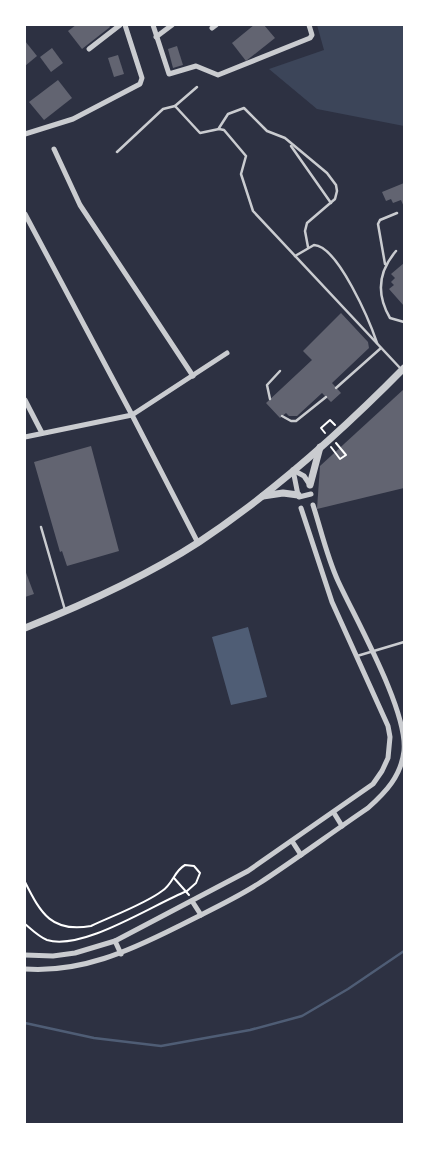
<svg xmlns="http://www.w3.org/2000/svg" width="429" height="1149" font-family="'IBM Plex Sans',sans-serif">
<rect width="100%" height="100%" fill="#2d3142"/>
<!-- green -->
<path fill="#3c4559" d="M 317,25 L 404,25 L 404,126 L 317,109 L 269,69 L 324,50 Z"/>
<!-- water -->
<path fill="#4f5d75" d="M 248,627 L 267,697 L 231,705 L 212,637 Z"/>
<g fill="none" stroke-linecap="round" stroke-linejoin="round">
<!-- stream -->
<path stroke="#4f5d75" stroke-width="2.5" d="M 25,1023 L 94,1038 L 161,1046 L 250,1030 L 302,1016 L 348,989 L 404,951"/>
</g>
<!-- building -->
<g fill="#626471">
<path d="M 76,25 L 109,25 L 110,27 L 82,49 L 68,31 Z"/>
<path d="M 254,25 L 264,25 L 275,38 L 246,61 L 232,43 Z"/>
<path d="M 25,41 L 37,56 L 25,66 Z"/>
<path d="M 177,46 L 183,65 L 173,68 L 168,49 Z"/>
<path d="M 52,48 L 63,63 L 51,72 L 40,57 Z"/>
<path d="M 118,55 L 124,74 L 114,77 L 108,58 Z"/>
<path d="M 58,80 L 72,98 L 44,120 L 29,102 Z"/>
<path d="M 404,183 L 404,207 L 401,200 L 393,203 L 391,199 L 386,201 L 382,192 Z"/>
<path d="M 404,263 L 404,306 L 389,289 L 394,285 L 391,282 L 395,278 L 391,274 Z"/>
<path d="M 341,313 L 368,342 L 369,348 L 332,383 L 341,393 L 331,402 L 322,393 L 297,416 L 289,416 L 286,413 L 280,418 L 266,403 L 312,360 L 303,351 Z"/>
<path d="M 404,389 L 404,488 L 317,509 L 320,466 Z"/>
<path d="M 91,446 L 119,551 L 67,566 L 62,551 L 60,552 L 34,462 Z"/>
<path d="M 25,570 L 34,594 L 25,597 Z"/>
</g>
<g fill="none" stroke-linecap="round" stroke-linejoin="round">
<!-- path -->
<g stroke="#fff" stroke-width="2">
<path d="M 325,433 L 321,428 L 330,420 L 335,425"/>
<path d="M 331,447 L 340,459 L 346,455 L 336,443"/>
<path d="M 174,878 L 189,895"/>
<path d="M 25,882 C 41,914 52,933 91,926 C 112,916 145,904 162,891 C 173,884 174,871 185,865 L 194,866 L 200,873 L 196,883 L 187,891 C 152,905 83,951 47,940 C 39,937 31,929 25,924"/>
</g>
<!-- service -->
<g stroke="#caccd0" stroke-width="2.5">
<path d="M 175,106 L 197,87"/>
<path d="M 219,128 L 228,114 L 244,108 L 267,131 L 285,138 L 327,173 L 336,185 L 337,191 L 335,199 L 307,223 L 305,231 L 308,247"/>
<path d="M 291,146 L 331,203"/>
<path d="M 117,152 L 163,109 L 175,106 L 200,133 L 219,129 L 224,130 L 246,156 L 241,174 L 253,211 L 401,369"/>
<path d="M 396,251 C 378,272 376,294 390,318 L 404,322"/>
<path d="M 295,256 L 314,245 C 338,246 370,322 377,343"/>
<path d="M 385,264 L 378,224 L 380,220 L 397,213"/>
<path d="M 336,388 L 381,348"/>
<path d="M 270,399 L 267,385 L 280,371"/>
<path d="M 282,416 L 291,421 L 296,421 L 326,397"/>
<path d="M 41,527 L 65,610"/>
<path d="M 357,656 L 404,642"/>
</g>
<!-- minor -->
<g stroke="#caccd0" stroke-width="5">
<path d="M 153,25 L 169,74 L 196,66 L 218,75 L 310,38 L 312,35 L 309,25"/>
<path d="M 212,28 L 216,25"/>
<path d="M 156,37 L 172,25"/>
<path d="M 89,49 L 120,25"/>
<path d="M 25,134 L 73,119 L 140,84 L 142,78 L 125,25"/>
<path d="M 54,149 L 80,205 L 193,376"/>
<path d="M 25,214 L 132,415 L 198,543"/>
<path d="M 25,400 L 42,433"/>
<path d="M 25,437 L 132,415 L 227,353"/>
<path d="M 293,470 L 298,495"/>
<path d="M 293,470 L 304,476 L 310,485"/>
<path d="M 299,497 L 311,494"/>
<path d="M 334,813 L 342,826"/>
<path d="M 292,841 L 301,855"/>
<path d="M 192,901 L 201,915"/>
<path d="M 115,941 L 121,954"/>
<path d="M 25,955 L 53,956 L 75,953 L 115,941 L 248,871 L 373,784 L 382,771 L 388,758 L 390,737 L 388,726 L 332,602 L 301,508"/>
<path d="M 25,969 C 81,973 129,951 177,927 C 204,913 233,900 258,884 C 295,860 331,833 368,808 C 386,792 401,776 404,751 C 408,711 356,620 338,581 C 327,557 321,530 313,505"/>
</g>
<!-- tertiary -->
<g stroke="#caccd0" stroke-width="7">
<path d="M 310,485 L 320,447"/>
<path d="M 263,496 L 283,493 L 298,495"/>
<path d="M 25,628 C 85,604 145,577 199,542 C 273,493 342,431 404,368"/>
</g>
</g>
<!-- border -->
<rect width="429" height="1149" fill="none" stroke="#ffffff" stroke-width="52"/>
</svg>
